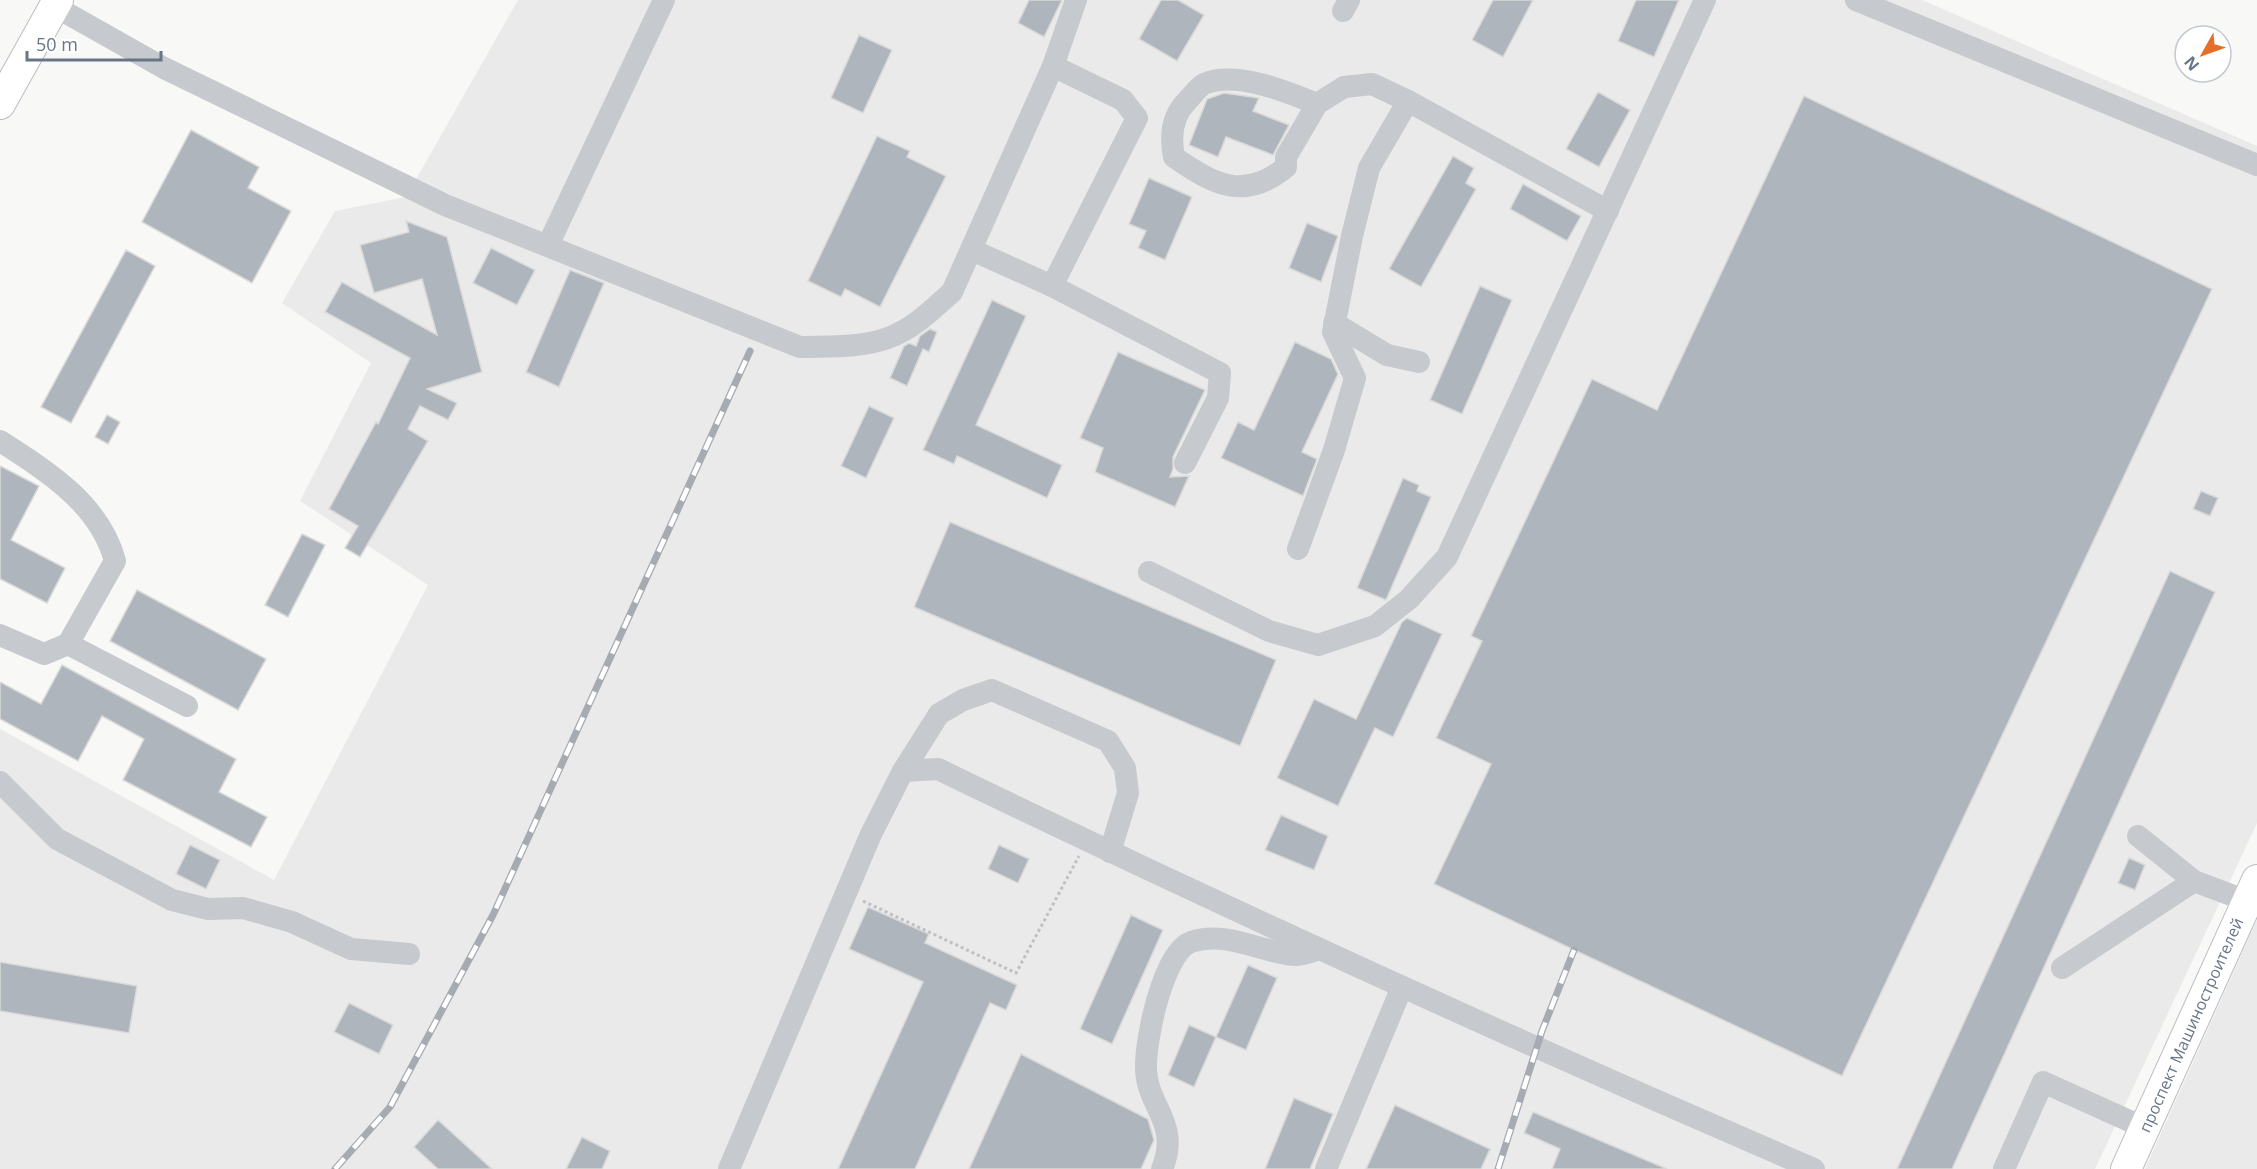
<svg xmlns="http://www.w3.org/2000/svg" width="2257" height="1169" font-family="'Open Sans',sans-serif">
<rect width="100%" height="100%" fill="#f8f9f6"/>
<!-- built -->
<g fill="#e9eae9">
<path d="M 518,0 L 1922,0 L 2257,146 L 2257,823 L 2095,1169 L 0,1169 L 0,729 L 274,880 L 428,585 L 300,501 L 371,363 L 282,303 L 335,211 L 406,197 Z"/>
<path d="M 2257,920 L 2257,1169 L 2145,1169 Z"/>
</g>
<!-- building -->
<g fill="#aeb5bc" stroke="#dadad8" stroke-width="1.5">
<path d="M 1029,0 L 1062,0 L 1044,37 L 1018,23 Z"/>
<path d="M 1161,0 L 1178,0 L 1204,15 L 1177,61 L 1139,39 Z"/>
<path d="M 1493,0 L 1533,0 L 1503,57 L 1472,40 Z"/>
<path d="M 1636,0 L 1679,0 L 1654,57 L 1618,41 Z"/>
<path d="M 859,35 L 892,50 L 863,113 L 831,98 Z"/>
<path d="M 1598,92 L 1630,110 L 1599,167 L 1566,149 Z"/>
<path d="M 1224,93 L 1259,98 L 1253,111 L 1289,125 L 1273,155 L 1226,137 L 1218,157 L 1189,145 L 1207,99 Z"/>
<path d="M 1804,96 L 2212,289 L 1842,1076 L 1434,884 L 1491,764 L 1436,738 L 1482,641 L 1471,636 L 1592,379 L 1657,410 Z"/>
<path d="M 191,130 L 259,167 L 248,188 L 291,211 L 252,283 L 142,222 Z"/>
<path d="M 877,136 L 910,151 L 907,157 L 946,176 L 880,307 L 845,289 L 841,297 L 808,281 Z"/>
<path d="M 1453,156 L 1474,168 L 1466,183 L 1476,189 L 1421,287 L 1389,269 Z"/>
<path d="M 1149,178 L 1192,197 L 1165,260 L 1138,248 L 1146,231 L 1129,224 Z"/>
<path d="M 1523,184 L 1581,216 L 1567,241 L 1510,209 Z"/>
<path d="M 406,221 L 447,237 L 482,372 L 427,389 L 457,403 L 448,420 L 420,406 L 408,429 L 428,441 L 360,557 L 345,548 L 358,526 L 329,509 L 376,422 L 378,424 L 410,358 L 325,312 L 342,282 L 437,335 L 422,279 L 374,293 L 360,245 L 409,232 Z"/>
<path d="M 1307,223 L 1338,236 L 1321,282 L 1289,268 Z"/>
<path d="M 491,248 L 535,270 L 517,305 L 473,283 Z"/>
<path d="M 126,250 L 155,266 L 71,423 L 41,407 Z"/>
<path d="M 570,270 L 604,283 L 559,387 L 526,372 Z"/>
<path d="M 1480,286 L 1512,300 L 1462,414 L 1430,400 Z"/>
<path d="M 992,300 L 1026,316 L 976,425 L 1062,465 L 1047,498 L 957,456 L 954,464 L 923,450 Z"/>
<path d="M 930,329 L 937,332 L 929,352 L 923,349 L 907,386 L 890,378 L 904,346 L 909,343 L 916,346 L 920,336 Z"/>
<path d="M 1295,342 L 1331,359 L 1338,374 L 1302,452 L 1317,459 L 1303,496 L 1221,458 L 1238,422 L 1254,430 Z"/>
<path d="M 1118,352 L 1205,390 L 1173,457 L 1173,469 L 1170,477 L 1189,476 L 1175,507 L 1095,472 L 1103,448 L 1080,438 Z"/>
<path d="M 869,406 L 894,418 L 866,478 L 841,466 Z"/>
<path d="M 107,415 L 120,422 L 108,444 L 95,437 Z"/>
<path d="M 0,466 L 39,486 L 11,540 L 65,568 L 47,603 L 0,579 Z"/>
<path d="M 1403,478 L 1419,485 L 1417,491 L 1431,497 L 1386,600 L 1357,588 Z"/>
<path d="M 2201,491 L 2218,498 L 2210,516 L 2193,509 Z"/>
<path d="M 950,522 L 1276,660 L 1240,746 L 914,607 Z"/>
<path d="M 302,534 L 325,545 L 288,617 L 265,605 Z"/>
<path d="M 2170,571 L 2215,592 L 1952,1169 L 1897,1169 Z"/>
<path d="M 137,590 L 266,659 L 238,710 L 110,641 Z"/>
<path d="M 1407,618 L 1442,634 L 1393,737 L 1375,728 L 1338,806 L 1277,778 L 1314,699 L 1356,719 L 1402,622 Z"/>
<path d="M 62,665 L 236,759 L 219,792 L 267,817 L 251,847 L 123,780 L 144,739 L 102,716 L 78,761 L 0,719 L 0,682 L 41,704 Z"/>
<path d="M 1281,815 L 1328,836 L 1314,870 L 1265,850 Z"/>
<path d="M 190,845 L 220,860 L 206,889 L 176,874 Z"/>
<path d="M 999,845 L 1029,859 L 1018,883 L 988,869 Z"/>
<path d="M 2129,858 L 2145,865 L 2135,890 L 2118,883 Z"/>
<path d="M 868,907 L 929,934 L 925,943 L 1017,985 L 1006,1010 L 990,1003 L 915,1169 L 838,1169 L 923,982 L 849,949 Z"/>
<path d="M 1131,915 L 1163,930 L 1112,1044 L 1080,1029 Z"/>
<path d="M 0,962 L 137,986 L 129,1033 L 0,1011 Z"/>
<path d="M 1248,965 L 1277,978 L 1246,1050 L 1216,1037 Z"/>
<path d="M 349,1003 L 393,1025 L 379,1054 L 334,1032 Z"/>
<path d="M 1189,1025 L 1216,1037 L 1194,1087 L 1168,1075 Z"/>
<path d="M 1021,1054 L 1148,1119 L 1154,1140 L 1141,1169 L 969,1169 Z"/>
<path d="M 1294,1098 L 1333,1114 L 1310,1169 L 1265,1169 Z"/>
<path d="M 1395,1105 L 1490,1149 L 1481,1169 L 1366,1169 Z"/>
<path d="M 1533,1112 L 1667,1169 L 1552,1169 L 1560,1149 L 1524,1133 Z"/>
<path d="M 438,1120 L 492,1169 L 438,1169 L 414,1147 Z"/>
<path d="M 582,1137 L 610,1151 L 602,1169 L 566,1169 Z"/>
</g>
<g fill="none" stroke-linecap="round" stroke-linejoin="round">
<defs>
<g id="major">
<path d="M 0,104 L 58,0"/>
<path d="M 2126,1169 L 2257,880"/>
</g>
</defs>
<!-- major casing -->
<use href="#major" stroke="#b9bcc1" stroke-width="32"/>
<!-- path -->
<path stroke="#bec0c3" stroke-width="3" stroke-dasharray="3 3" stroke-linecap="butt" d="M 863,901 L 1016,973 L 1079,856"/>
<!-- minor -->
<g stroke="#c6c9cd" stroke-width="22">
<path d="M 1856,0 L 2257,165"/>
<path d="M 54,6 L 164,68 L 445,205 L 800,347 C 828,346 861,348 888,338 C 913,329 932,310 952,292 L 1053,66 L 1076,0"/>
<path d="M 1343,11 L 1349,0"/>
<path d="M 1317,104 C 1288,92 1235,70 1204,84 C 1198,87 1192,96 1187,101 C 1172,116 1170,137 1174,157 C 1213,184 1244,202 1286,167 L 1286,157 L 1317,104 L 1344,87 L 1372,84 L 1408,101 L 1608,211"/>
<path d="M 548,245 L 664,0"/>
<path d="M 972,250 L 1052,286 L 1220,373 L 1218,398 L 1185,463"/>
<path d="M 1052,286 L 1137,118 L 1123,100 L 1053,66"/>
<path d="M 1334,323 L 1387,355 L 1419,362"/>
<path d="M 0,441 C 47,471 100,504 115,561 L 68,644"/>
<path d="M 1298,549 L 1334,450 L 1355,378 L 1333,332 L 1352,236 L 1369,168 L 1408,101"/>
<path d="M 1149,572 L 1269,631 L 1318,645 L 1375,626 L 1409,599 L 1447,557 L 1705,0"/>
<path d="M 0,635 L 44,654 L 68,644 L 187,706"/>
<path d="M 903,771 L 939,714 L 963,700 L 992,690 L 1108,741 L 1125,768 L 1128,793 L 1110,852"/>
<path d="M 0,782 L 57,839 L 172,900 L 208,909 L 243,908 L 292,922 L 351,949 L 409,954"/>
<path d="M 2138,836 L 2194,881 L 2247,901"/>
<path d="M 2062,968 L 2194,881"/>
<path d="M 729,1169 L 871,834 L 903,771 L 938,769 C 1227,909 1519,1042 1814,1169"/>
<path d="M 1162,1169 C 1181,1123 1147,1107 1146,1069 C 1145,1041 1163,952 1191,942 C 1226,930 1259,952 1294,955 C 1301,956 1310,952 1317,950"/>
<path d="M 1326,1169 L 1402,987"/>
<path d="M 2004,1169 L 2043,1082 L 2145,1128"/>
</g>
<!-- major -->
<use href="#major" stroke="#fff" stroke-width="30"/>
<defs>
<g id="rail">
<path d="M 335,1169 L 390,1107 L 493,915 L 750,351"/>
<path d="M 1498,1169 L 1542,1031 L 1574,950"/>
</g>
</defs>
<!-- rail casing -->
<use href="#rail" stroke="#a6abb2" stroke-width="7"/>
<!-- rail -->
<use href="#rail" stroke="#fff" stroke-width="4.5" stroke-dasharray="14" stroke-linecap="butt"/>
</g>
<g text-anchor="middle" stroke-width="6" stroke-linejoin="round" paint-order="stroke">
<!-- street labels -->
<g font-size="16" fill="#677588" stroke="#fff">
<text transform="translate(2191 1025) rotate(-66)" y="6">проспект Машиностроителей</text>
</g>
</g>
<!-- north arrow -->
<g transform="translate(2203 54) rotate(230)"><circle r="28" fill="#ffffff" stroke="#c2c8cf" stroke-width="1.5"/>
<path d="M0-4.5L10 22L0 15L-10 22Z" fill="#e66e29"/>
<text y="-9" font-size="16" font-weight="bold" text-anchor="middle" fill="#677588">N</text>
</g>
<!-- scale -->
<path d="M27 51v9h134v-9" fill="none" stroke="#677588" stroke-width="3"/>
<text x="36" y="51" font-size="18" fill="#677588" stroke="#ffffff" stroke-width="4.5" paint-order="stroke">50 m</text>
</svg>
